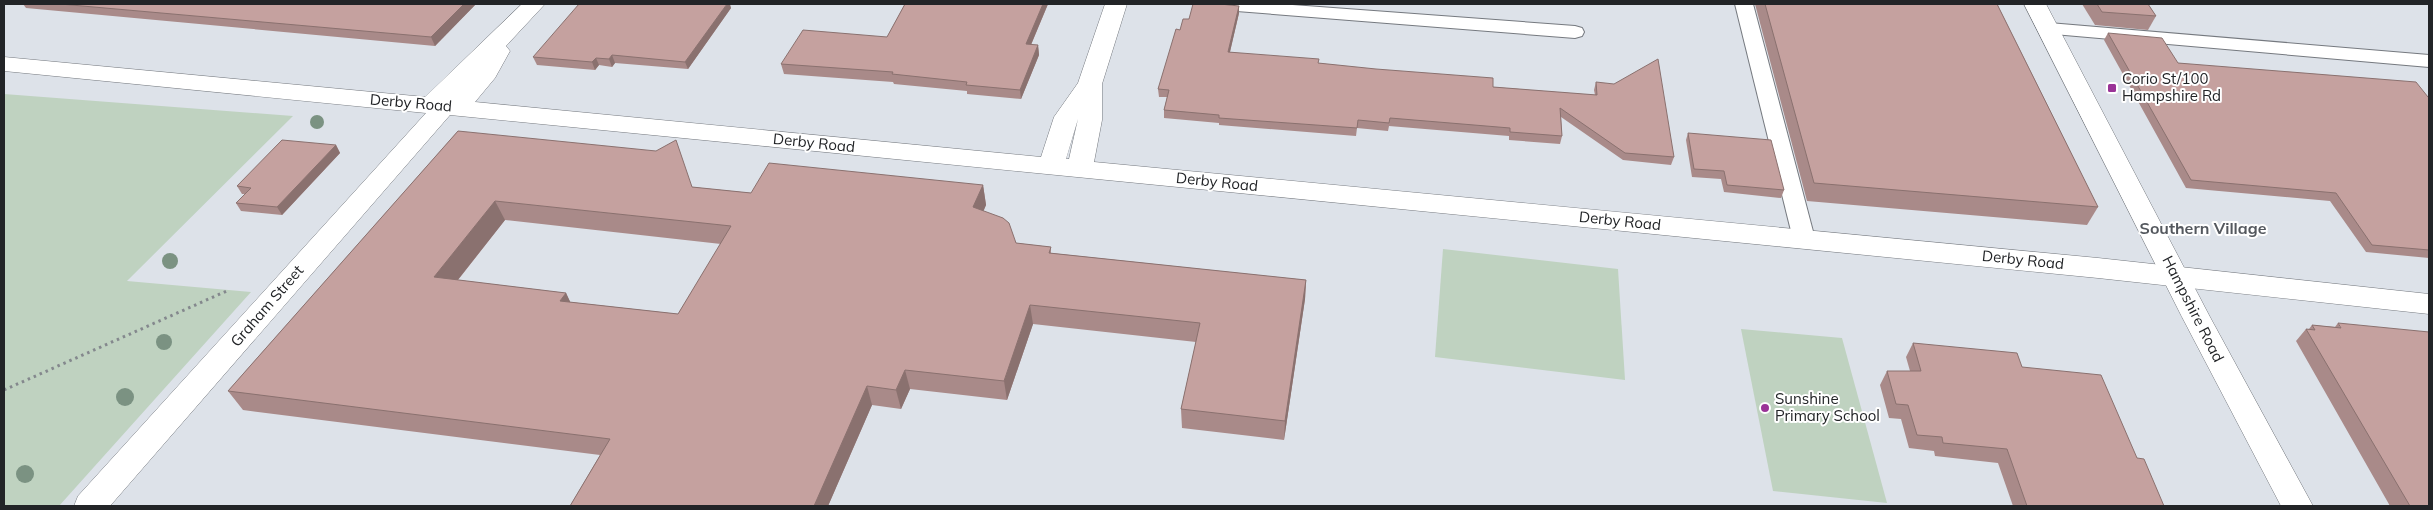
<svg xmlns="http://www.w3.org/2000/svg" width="2433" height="510" font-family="Mulish,sans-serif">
<rect width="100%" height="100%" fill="#dde2e9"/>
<!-- green -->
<g fill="#bfd2c0">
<path d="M 4,94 L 293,116 L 127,281 L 251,292 L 59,506 L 4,506 Z"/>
<path d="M 1443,249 L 1618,269 L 1625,380 L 1435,357 Z"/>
<path d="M 1741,329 L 1842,338 L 1887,503 L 1773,491 Z"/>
</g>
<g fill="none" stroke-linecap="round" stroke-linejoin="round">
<defs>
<g id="service">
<path d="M 1202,4 L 1279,4 L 1575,26 L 1582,28 L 1584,32 L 1582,36 L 1575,38 L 1211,9 L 1205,8 Z"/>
<path d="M 1735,4 L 1753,4 L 1815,239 L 1812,244 L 1804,247 L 1796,244 L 1793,239 Z"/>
<path d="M 2049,23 L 2429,55 L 2429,67 L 2042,33 L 2040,29 L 2042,25 Z"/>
</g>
<path id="minor" d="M 522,4 L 545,4 L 506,46 L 510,51 L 495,78 L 475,102 L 1041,157 L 1054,117 L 1078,83 L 1105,4 L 1127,4 L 1102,84 L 1102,120 L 1094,162 L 2098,258 L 2429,294 L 2429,314 L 2098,278 L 450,115 L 110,506 L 74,506 L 78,496 L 426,113 L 4,71 L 4,57 L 425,97 ZM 1078,119 L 1069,159 L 1066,159 Z"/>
<path id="tertiary" d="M 2024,4 L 2046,4 L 2210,317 L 2313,506 L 2281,506 L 2182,317 Z"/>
</defs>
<!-- service casing -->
<use href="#service" stroke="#75797f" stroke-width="2"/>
<!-- minor casing -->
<use href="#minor" stroke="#75797f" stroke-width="1"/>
<!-- tertiary casing -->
<use href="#tertiary" stroke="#75797f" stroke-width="1"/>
<!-- path -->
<path stroke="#84888d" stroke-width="3" stroke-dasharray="2.5 4" stroke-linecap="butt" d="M 4,390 L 229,290"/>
<!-- service -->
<use href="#service" fill="#fff" fill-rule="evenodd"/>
<!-- minor -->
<use href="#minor" fill="#fff" fill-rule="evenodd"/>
<!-- tertiary -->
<use href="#tertiary" fill="#fff" fill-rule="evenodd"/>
</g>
<!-- trees -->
<g fill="#7b9282">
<circle cx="317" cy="122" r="7"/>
<circle cx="170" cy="261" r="8"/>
<circle cx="164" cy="342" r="8"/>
<circle cx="125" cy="397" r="9"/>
<circle cx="25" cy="474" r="9"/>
</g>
<!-- wall -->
<g fill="#a98a89" fill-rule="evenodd">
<path d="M 23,4 L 476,4 L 435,46 L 26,8 Z"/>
<path d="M 905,4 L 1048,4 L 1031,45 L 1038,45 L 1039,55 L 1021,99 L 967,94 L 967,91 L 894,84 L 893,82 L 784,74 L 781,64 L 887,37 Z"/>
<path d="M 1755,4 L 1997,4 L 2098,207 L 2087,225 L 1807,201 Z"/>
<path d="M 2082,4 L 2148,4 L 2156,16 L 2148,30 L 2095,25 Z"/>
<path d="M 1239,6 L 1239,13 L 1230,52 L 1319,63 L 1493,87 L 1595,95 L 1594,90 L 1596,82 L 1674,157 L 1671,165 L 1623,160 L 1561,117 L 1562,136 L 1560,144 L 1509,140 L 1509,136 L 1389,126 L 1388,131 L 1357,128 L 1356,136 L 1219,125 L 1219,123 L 1164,118 L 1164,110 L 1167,97 L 1159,97 L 1158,89 L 1180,30 L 1189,19 Z"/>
<path d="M 731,8 L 688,69 L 615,63 L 612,67 L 599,65 L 595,70 L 537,65 L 533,57 Z"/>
<path d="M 2108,33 L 2178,63 L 2429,97 L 2429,258 L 2366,252 L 2330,201 L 2186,188 L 2104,40 Z"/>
<path d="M 458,131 L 692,187 L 751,193 L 983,185 L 986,205 L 983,211 L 1016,243 L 1051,247 L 1051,253 L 1306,280 L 1305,299 L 1284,440 L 1182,428 L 1181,409 L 1196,342 L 1033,324 L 1007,400 L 910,389 L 901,409 L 872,405 L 828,506 L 570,506 L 600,455 L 243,410 L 228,391 ZM 505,220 L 721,244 L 678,314 L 570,302 L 566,293 L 458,280 Z"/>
<path d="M 1688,133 L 1784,190 L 1781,198 L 1724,192 L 1721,179 L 1692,177 L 1686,140 Z"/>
<path d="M 336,145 L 340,153 L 282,215 L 241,211 L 236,203 L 245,194 L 242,194 L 237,186 Z"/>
<path d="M 2338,323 L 2429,506 L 2390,506 L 2296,341 L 2306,329 L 2309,329 L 2312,325 L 2335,327 Z"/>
<path d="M 1913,343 L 2022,367 L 2137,458 L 2164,506 L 2013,506 L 1998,463 L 1935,456 L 1934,451 L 1909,448 L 1901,419 L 1889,418 L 1880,385 L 1887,371 L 1910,371 L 1906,357 Z"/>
</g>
<!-- shaded-wall -->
<g fill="#8a716f">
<path d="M 464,4 L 476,4 L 435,46 L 431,37 Z"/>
<path d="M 727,4 L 730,4 L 731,8 L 688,69 L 685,62 Z"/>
<path d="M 1043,4 L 1048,4 L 1027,54 L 1026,44 Z"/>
<path d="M 1239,6 L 1239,13 L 1228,60 L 1228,52 Z"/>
<path d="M 1038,45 L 1039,55 L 1021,99 L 1020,90 Z"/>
<path d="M 612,55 L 615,63 L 612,67 L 609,59 Z"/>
<path d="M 596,58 L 599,65 L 595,70 L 592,62 Z"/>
<path d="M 336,145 L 340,153 L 282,215 L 277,207 Z"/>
<path d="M 983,185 L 986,205 L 977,227 L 973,207 Z"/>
<path d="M 495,201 L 505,220 L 445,296 L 434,277 Z"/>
<path d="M 1306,280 L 1305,299 L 1284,440 L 1285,421 Z"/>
<path d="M 566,293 L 575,312 L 560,301 Z"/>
<path d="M 1030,305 L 1033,324 L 1007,400 L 1004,381 Z"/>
<path d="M 905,370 L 910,389 L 901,409 L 896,390 Z"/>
<path d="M 867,386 L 872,405 L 828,506 L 814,506 Z"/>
</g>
<!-- building -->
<g fill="#c5a19f" stroke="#8a716f" fill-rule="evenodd">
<path d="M 60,4 L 464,4 L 431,37 Z"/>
<path d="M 579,4 L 727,4 L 685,62 L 612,55 L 609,59 L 596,58 L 592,62 L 533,57 Z"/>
<path d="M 905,4 L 1043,4 L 1026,44 L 1038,45 L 1020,90 L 966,85 L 967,82 L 892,74 L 893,72 L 781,64 L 803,30 L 887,37 Z"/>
<path d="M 1193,4 L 1220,4 L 1239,6 L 1228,52 L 1319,59 L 1318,63 L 1376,69 L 1493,78 L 1493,87 L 1597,95 L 1596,82 L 1614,84 L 1658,59 L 1674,157 L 1625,153 L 1560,108 L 1562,136 L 1510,132 L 1510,128 L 1390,118 L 1389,123 L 1358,120 L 1357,128 L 1219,118 L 1219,115 L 1164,110 L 1169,90 L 1158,89 L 1176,29 L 1180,30 L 1183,19 L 1189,19 Z"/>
<path d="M 1765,4 L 1997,4 L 2098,207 L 1814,183 Z"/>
<path d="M 2097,4 L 2148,4 L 2156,16 L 2102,12 Z"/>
<path d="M 2108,33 L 2162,38 L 2178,63 L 2416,82 L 2428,97 L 2429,97 L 2429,250 L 2372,245 L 2336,193 L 2191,180 Z"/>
<path d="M 458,131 L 656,151 L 676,140 L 692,187 L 751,193 L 769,163 L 983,185 L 973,207 L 1003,218 L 1009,223 L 1016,243 L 1051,247 L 1049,253 L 1306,280 L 1285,421 L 1181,409 L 1200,323 L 1030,305 L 1004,381 L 905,370 L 896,390 L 867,386 L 814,506 L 570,506 L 610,439 L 228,391 ZM 495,201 L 731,226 L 678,314 L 560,301 L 566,293 L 434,277 Z"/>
<path d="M 1688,133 L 1771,140 L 1784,190 L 1727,185 L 1724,171 L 1694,169 Z"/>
<path d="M 282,140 L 336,145 L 277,207 L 236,203 L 251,188 L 237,186 Z"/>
<path d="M 2338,323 L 2429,332 L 2429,506 L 2410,506 L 2306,329 L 2315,330 L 2312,325 L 2341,328 Z"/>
<path d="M 1913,343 L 2017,353 L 2022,367 L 2101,375 L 2137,458 L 2144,459 L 2164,506 L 2027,506 L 2007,449 L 1943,443 L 1942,437 L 1917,435 L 1908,405 L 1896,404 L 1887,371 L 1921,371 Z"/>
</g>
<!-- markers -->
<g fill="#9a3397" stroke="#fff" stroke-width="2">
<rect x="2107" y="83" width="10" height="10" rx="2.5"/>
<circle cx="1765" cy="408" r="5"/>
</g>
<g text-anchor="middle" stroke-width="4" stroke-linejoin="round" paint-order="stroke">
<!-- poi labels -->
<g font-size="15" fill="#222427" stroke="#fff" text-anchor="start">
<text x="2122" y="84">Corio St/100<tspan x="2122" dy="17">Hampshire Rd</tspan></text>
<text x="1775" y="404">Sunshine<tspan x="1775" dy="17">Primary School</tspan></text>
</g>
<!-- street labels -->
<g font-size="15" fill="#222427" stroke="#fff">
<text transform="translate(411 103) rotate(5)" y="5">Derby Road</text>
<text transform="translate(814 143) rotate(6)" y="5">Derby Road</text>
<text transform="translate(1217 182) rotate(6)" y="5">Derby Road</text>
<text transform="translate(1620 221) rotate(6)" y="5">Derby Road</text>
<text transform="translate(2023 260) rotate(6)" y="5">Derby Road</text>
<text transform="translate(267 306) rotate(-49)" y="5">Graham Street</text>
<text transform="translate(2193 309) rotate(63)" y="5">Hampshire Road</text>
</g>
<!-- neighbourhood labels -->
<g font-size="16" font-weight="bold" fill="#54585e" stroke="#fff">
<text x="2203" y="234">Southern Village</text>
</g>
</g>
<!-- border -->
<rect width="2433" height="510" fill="none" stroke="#222427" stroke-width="10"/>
</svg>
